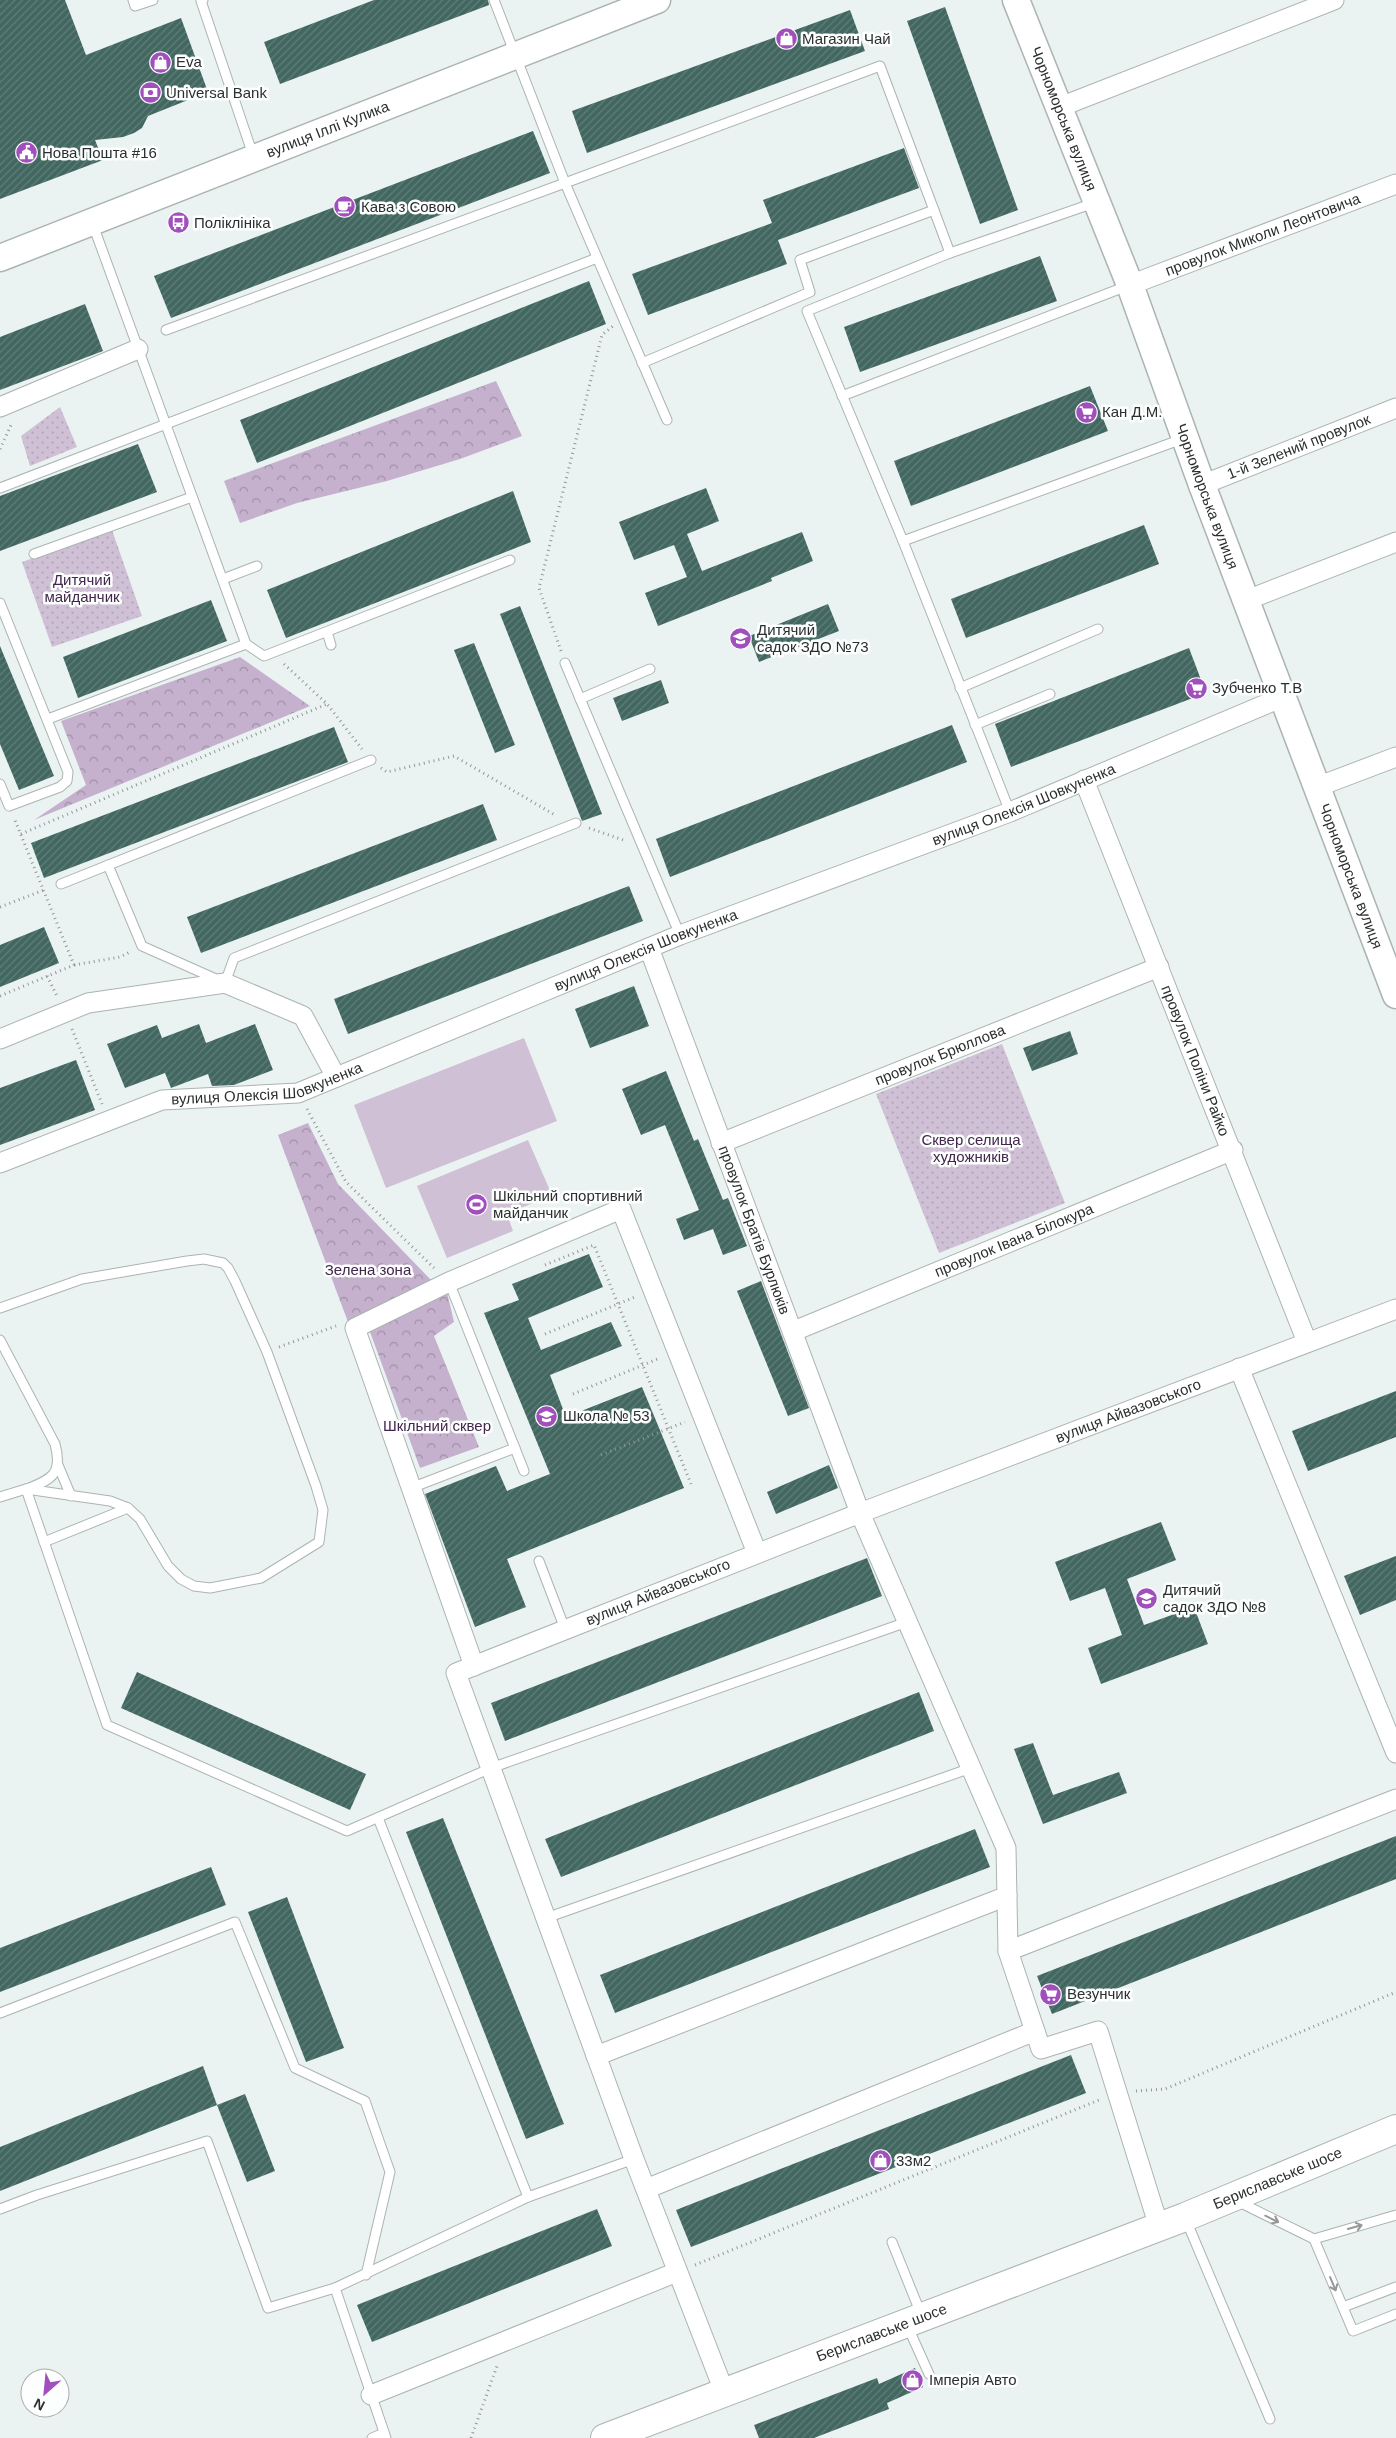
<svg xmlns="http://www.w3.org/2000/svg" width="1396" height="2438" font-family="Helvetica,sans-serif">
<defs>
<pattern id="forest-crowns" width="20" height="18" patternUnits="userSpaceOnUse" patternTransform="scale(1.25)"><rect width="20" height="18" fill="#c5b1cd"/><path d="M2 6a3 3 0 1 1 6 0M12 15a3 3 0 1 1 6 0" fill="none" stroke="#a090a7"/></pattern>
<pattern id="park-dots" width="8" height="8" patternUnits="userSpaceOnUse" patternTransform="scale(1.25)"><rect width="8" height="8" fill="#cfc0d5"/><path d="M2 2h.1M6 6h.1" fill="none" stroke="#b2a5b7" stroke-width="1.8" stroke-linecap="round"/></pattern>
<pattern id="building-hatch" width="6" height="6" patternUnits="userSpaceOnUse" patternTransform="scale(1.25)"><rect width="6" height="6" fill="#416760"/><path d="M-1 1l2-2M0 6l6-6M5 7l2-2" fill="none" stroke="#617e78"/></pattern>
</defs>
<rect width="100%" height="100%" fill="#ebf3f2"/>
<!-- grass -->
<g fill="#cfc0d5">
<path d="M 524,1038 L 557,1121 L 386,1188 L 354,1105 Z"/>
<path d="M 528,1140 L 552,1195 L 507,1214 L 513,1231 L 447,1258 L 417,1186 Z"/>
</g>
<!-- forest -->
<g fill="url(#forest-crowns)">
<path d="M 496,381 L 522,436 L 460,459 L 387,481 L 297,503 L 240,523 L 224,481 Z"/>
<path d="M 240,657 L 310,706 L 34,820 L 86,785 L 61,721 Z"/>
<path d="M 308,1123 L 338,1184 L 432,1281 L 348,1322 L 278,1135 Z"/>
<path d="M 447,1292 L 454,1322 L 434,1336 L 479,1447 L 420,1468 L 370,1332 Z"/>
</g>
<!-- park -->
<g fill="url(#park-dots)">
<path d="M 60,407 L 77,447 L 30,466 L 21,436 Z"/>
<path d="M 112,530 L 142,616 L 52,647 L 22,562 Z"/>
<path d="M 1002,1044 L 1065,1203 L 939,1253 L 876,1094 Z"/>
</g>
<!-- building -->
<g fill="url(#building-hatch)">
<path d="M 0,0 L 65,0 L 86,55 L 181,18 L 208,92 L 148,116 L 142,128 L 134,133 L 123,137 L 95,140 L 103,160 L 0,199 Z"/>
<path d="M 374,0 L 488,0 L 489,5 L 280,84 L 264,42 Z"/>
<path d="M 945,7 L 1018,210 L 980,224 L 907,21 Z"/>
<path d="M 850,10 L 865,51 L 587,153 L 572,111 Z"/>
<path d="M 533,131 L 550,173 L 171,318 L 154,276 Z"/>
<path d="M 904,148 L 919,188 L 778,240 L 787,264 L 648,315 L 632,274 L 772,223 L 763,200 Z"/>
<path d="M 1040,256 L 1057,301 L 860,372 L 844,327 Z"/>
<path d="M 589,281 L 606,324 L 257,463 L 240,420 Z"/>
<path d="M 85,304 L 103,351 L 0,390 L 0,337 Z"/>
<path d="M 1090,386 L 1108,431 L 911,506 L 894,461 Z"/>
<path d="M 138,444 L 157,492 L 0,551 L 0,496 Z"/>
<path d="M 706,488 L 719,521 L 687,534 L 702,571 L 802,532 L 813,561 L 771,578 L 772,581 L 658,626 L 645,593 L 687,577 L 674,545 L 634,560 L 619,522 Z"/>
<path d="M 513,491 L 531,542 L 286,638 L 267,590 Z"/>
<path d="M 1144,525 L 1159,564 L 966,638 L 951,599 Z"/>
<path d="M 211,600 L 227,641 L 78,698 L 63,657 Z"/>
<path d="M 828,604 L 839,631 L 759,662 L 749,636 Z"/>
<path d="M 520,606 L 602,814 L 582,821 L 500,614 Z"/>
<path d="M 474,643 L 515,745 L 495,753 L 454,650 Z"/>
<path d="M 0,646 L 54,776 L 19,790 L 0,744 Z"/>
<path d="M 1189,648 L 1206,693 L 1011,767 L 995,724 Z"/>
<path d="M 661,680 L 669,703 L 622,721 L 613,698 Z"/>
<path d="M 952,725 L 967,762 L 670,877 L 656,839 Z"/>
<path d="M 334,727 L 348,762 L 44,878 L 31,843 Z"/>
<path d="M 483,804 L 497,840 L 201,953 L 187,917 Z"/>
<path d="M 629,886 L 643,921 L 348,1034 L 334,999 Z"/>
<path d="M 44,927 L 59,963 L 0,987 L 0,945 Z"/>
<path d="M 634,986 L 649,1026 L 590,1048 L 575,1009 Z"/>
<path d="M 199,1024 L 206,1043 L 255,1024 L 273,1070 L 234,1085 L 212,1086 L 208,1074 L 171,1088 L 165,1073 L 125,1088 L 107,1044 L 157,1025 L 162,1038 Z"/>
<path d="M 1070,1031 L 1078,1054 L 1032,1071 L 1023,1048 Z"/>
<path d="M 76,1060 L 95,1110 L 0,1145 L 0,1088 Z"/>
<path d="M 666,1071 L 694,1141 L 698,1139 L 723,1200 L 728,1198 L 747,1246 L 723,1255 L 713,1229 L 684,1240 L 676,1219 L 699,1210 L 665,1125 L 641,1135 L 622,1089 Z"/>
<path d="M 589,1254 L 603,1287 L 528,1318 L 541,1350 L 611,1322 L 622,1346 L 550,1375 L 566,1417 L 642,1387 L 684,1488 L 507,1559 L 526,1607 L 475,1627 L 425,1494 L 496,1466 L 507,1491 L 550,1474 L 484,1313 L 519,1300 L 512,1284 Z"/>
<path d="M 761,1281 L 809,1408 L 788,1416 L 737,1291 Z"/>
<path d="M 1396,1391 L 1396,1437 L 1308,1471 L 1292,1431 Z"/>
<path d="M 829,1465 L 838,1488 L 776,1514 L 767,1492 Z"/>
<path d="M 1161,1522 L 1176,1560 L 1127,1579 L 1144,1625 L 1194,1607 L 1208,1644 L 1101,1684 L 1088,1648 L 1122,1635 L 1105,1588 L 1070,1601 L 1055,1562 Z"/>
<path d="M 1396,1556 L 1396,1600 L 1360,1615 L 1344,1576 Z"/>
<path d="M 867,1558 L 882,1596 L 505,1741 L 491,1703 Z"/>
<path d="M 137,1672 L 366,1774 L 350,1810 L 121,1708 Z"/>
<path d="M 919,1692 L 934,1731 L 561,1877 L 545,1839 Z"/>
<path d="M 1033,1743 L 1053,1795 L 1119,1772 L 1127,1793 L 1043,1824 L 1014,1749 Z"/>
<path d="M 443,1818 L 564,2124 L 526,2139 L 406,1832 Z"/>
<path d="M 975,1829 L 990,1867 L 615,2013 L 600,1975 Z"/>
<path d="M 1396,1836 L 1396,1879 L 1052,2014 L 1037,1976 Z"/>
<path d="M 211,1867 L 226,1905 L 0,1992 L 0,1948 Z"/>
<path d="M 287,1897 L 344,2048 L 306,2062 L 248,1912 Z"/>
<path d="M 1071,2055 L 1086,2093 L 691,2247 L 676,2210 Z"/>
<path d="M 203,2066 L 217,2105 L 0,2191 L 0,2147 Z"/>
<path d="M 245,2094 L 275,2171 L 247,2182 L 217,2105 Z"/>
<path d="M 597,2209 L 612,2246 L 372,2342 L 357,2305 Z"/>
<path d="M 915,2368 L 923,2387 L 887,2403 L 889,2409 L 814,2438 L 759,2438 L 754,2425 L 877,2378 L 879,2384 Z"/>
</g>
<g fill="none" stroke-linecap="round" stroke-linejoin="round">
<defs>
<g id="lane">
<path d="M 133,0 L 135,6 L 153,0"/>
<path d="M 203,0 L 201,1 L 253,155"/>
<path d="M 494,0 L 565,183 L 880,66 L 950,253"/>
<path d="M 93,225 L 246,644 L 264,656 L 510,560"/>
<path d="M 166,330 L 565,183 L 667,420"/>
<path d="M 642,363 L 810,292 L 800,260 L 934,210"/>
<path d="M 842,396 L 1127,286"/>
<path d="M 0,488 L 597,258"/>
<path d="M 903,541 L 1182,439"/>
<path d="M 34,554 L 192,497"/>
<path d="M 223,579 L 257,566"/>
<path d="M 0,603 L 68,772 L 67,781 L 60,787 L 9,806 L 0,784"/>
<path d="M 327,632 L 331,645"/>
<path d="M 565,663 L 680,935"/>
<path d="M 960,688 L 1098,629"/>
<path d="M 580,699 L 650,669"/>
<path d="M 48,719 L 246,644"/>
<path d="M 975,725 L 1050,694"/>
<path d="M 1010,812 L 903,541 L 807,311 L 950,253 L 1094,203"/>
<path d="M 108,865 L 142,946 L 225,983 L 234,958 L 576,823"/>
<path d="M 61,884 L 371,760"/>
<path d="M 449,1282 L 524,1471"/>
<path d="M 0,1308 L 82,1279 L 187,1261 L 204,1259 L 223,1263 L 228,1268 L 235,1281 L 267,1352 L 316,1486 L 323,1510 L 319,1542 L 261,1578 L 210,1588 L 194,1586 L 181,1579 L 168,1566 L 140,1519 L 128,1508 L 110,1501 L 26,1489"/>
<path d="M 0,1340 L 55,1444 C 63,1474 52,1479 27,1489"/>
<path d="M 58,1465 L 71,1496"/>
<path d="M 411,1488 L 515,1448"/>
<path d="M 0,1497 L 26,1489 L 107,1725 L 347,1831 L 491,1768 L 907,1622"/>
<path d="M 44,1542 L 128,1508"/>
<path d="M 539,1561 L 565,1629"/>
<path d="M 378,1818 L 528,2197"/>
<path d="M 546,1918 L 971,1768"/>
<path d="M 0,2013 L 235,1922 L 295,2068 L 365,2101 L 390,2172 L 366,2275"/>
<path d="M 1237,2201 L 1314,2239 L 1353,2331 L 1396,2314"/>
<path d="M 0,2209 L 37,2195 L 207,2141 L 268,2308 L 335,2288 L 528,2197 L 634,2159"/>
<path d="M 1186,2220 L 1270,2419"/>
<path d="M 1314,2239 L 1396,2215"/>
<path d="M 892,2242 L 921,2314"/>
<path d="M 335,2288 L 386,2438"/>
<path d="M 1343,2307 L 1396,2287"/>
<path d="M 907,2325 L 929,2374"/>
<path d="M 372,2438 L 384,2433"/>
</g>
<g id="street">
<path d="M 1060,107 L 1334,0"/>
<path id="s1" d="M 1130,285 L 1396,184"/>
<path d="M 0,407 L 138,349"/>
<path id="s2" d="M 1202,485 L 1396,408"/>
<path d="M 1247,600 L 1396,542"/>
<path id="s3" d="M 1084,780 L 1307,1342"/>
<path d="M 1317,787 L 1396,757"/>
<path id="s4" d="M 649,948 L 860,1513 L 456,1673 L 634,2159 L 724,2391"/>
<path d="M 0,1039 L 88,1003 L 225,983 L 303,1016 L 336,1077"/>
<path id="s5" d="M 721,1143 L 1159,967"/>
<path id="s6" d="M 0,1163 L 162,1100 L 298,1093 L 680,935 L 1010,812 L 1283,697"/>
<path id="s7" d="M 794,1331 L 1233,1150"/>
<path d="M 1239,1368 L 1396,1753"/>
<path d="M 474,1666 L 355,1328 L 449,1282 L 621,1209 L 757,1553"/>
<path d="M 1008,1951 L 1396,1799"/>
<path d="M 596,2056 L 1007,1896"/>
<path d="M 646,2189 L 1035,2031"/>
<path id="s8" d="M 1159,2227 L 1098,2031 L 1041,2049 L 1008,1951 L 1006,1848 L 860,1513 L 1396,1309"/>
<path d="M 371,2395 L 677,2272"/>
</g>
<g id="secondary">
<path id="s9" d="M 1016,0 L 1130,285 L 1202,485 L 1396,995"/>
<path id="s10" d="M 0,258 L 657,0"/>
</g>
<g id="primary">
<path id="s11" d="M 605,2438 L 1185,2217 L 1396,2129"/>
</g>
</defs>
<!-- lane casing -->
<use href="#lane" stroke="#abb4b2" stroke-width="11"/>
<!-- street casing -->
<use href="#street" stroke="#abb4b2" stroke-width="21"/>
<!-- secondary casing -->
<use href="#secondary" stroke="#abb4b2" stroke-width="29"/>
<!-- primary casing -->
<use href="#primary" stroke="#abb4b2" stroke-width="30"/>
<!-- path -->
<g stroke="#919796" stroke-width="3" stroke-dasharray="1 4" stroke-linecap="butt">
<path d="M 0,449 L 12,423"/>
<path d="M 561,651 L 539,588 L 602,335 L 613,326"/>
<path d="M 284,664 L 327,704 L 362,749"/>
<path d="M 381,768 L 387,772 L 454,756 L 555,815"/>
<path d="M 589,828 L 626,841"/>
<path d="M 21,834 L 327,704"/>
<path d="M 0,907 L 44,890"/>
<path d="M 74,965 L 120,957 L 130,952"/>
<path d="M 47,976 L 57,996"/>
<path d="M 0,996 L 74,965 L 14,818"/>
<path d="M 72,1029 L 102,1104"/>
<path d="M 307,1109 L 346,1182 L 434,1268"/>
<path d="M 545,1265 L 594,1245 L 691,1484"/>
<path d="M 545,1334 L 635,1297"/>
<path d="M 279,1347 L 336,1326"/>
<path d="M 573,1394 L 660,1358"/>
<path d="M 601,1455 L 685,1422"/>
<path d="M 1136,2091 L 1165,2089 L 1396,1992"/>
<path d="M 695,2265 L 1099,2100"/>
<path d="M 471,2438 L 497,2366"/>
</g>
<!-- lane -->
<use href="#lane" stroke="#fff" stroke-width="9"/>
<!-- street -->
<use href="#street" stroke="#fff" stroke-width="19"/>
<!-- secondary -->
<use href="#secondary" stroke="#fff" stroke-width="26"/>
<!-- primary -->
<use href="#primary" stroke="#fff" stroke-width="28"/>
</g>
<!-- one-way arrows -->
<defs><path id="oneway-shaft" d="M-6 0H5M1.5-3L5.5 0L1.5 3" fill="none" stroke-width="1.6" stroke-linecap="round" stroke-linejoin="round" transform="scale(1.25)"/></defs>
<g stroke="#969797">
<use href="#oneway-shaft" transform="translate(1272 2219) rotate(26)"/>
<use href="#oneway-shaft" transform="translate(1355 2227) rotate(-16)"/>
<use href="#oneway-shaft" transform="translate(1333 2284) rotate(67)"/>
</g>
<!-- icons -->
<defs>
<symbol id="shop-disc" viewBox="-11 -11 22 22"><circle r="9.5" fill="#a24fbe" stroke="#fdfffe"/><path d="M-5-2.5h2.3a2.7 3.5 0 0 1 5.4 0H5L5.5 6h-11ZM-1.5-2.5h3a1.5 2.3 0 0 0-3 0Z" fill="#fff"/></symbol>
<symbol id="bank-disc" viewBox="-11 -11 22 22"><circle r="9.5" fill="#a24fbe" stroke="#fdfffe"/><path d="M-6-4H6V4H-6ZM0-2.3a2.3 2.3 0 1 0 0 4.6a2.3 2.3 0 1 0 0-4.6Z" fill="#fff"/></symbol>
<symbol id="civic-disc" viewBox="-11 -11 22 22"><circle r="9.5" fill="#a24fbe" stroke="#fdfffe"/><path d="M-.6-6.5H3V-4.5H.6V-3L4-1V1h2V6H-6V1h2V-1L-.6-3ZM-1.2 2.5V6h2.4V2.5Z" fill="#fff"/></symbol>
<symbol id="cafe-disc" viewBox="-11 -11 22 22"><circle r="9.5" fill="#a24fbe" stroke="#fdfffe"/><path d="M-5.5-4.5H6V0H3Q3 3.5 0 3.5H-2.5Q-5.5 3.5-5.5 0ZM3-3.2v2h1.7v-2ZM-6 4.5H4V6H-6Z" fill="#fff"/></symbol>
<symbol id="bus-disc" viewBox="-11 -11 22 22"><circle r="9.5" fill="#a24fbe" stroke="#fdfffe"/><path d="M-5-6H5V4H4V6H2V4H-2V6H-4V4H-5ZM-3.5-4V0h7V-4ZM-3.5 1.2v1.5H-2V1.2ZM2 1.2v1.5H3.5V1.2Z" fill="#fff"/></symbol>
<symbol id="supermarket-disc" viewBox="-11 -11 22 22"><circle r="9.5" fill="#a24fbe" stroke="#fdfffe"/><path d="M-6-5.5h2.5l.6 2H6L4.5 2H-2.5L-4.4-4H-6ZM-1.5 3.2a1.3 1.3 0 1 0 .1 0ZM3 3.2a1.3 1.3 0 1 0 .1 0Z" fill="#fff"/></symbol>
<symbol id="school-disc" viewBox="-11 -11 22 22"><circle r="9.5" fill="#a24fbe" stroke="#fdfffe"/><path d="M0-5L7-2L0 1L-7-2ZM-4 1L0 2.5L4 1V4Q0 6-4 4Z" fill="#fff"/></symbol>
<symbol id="stadium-disc" viewBox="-11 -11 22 22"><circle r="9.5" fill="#a24fbe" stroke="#fdfffe"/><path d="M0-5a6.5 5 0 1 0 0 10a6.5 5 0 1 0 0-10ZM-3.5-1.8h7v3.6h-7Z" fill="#fff"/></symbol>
</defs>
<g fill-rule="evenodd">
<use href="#shop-disc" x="774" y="26" width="25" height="25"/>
<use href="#shop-disc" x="148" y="50" width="25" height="25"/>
<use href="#bank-disc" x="138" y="80" width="25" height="25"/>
<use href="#civic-disc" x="14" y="140" width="25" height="25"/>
<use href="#cafe-disc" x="332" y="194" width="25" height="25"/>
<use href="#bus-disc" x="166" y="210" width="25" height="25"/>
<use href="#supermarket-disc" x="1074" y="400" width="25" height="25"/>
<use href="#school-disc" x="728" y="626" width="25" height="25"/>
<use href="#supermarket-disc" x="1184" y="676" width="25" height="25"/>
<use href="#stadium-disc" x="464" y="1192" width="25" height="25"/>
<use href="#school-disc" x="534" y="1404" width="25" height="25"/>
<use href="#school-disc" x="1134" y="1586" width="25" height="25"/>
<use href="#supermarket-disc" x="1038" y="1982" width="25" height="25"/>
<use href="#shop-disc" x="868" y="2148" width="25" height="25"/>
<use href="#shop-disc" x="900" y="2368" width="25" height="25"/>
</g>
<g text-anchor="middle" stroke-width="5" stroke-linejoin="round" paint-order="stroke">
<!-- poi labels -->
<g font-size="15" fill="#2c2f2f" stroke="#fdfffe" text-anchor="start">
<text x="802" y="44">Магазин Чай</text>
<text x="176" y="67">Eva</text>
<text x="166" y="98">Universal Bank</text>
<text x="42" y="158">Нова Пошта #16</text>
<text x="361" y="212">Кава з Совою</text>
<text x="194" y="228">Поліклініка</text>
<text x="1102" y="417">Кан Д.М.</text>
<text x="757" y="635">Дитячий<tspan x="757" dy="17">садок ЗДО №73</tspan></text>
<text x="1212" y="693">Зубченко Т.В</text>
<text x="493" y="1201">Шкільний спортивний<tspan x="493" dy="17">майданчик</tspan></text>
<text x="563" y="1421">Школа № 53</text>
<text x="1163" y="1595">Дитячий<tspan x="1163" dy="17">садок ЗДО №8</tspan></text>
<text x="1067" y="1999">Везунчик</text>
<text x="896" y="2166">33м2</text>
<text x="929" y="2385">Імперія Авто</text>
</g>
<!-- street labels -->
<g font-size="15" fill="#2c2f2f" stroke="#fdfffe">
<text dy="5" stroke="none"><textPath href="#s9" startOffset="128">Чорноморська вулиця</textPath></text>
<text dy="5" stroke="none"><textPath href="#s10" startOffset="352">вулиця Іллі Кулика</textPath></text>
<text dy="5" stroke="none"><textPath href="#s1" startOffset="142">провулок Миколи Леонтовича</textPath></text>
<text dy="5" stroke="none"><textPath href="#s2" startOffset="104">1-й Зелений провулок</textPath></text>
<text dy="5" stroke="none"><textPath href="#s9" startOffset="532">Чорноморська вулиця</textPath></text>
<text dy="5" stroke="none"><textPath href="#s6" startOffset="1091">вулиця Олексія Шовкуненка</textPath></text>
<text dy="5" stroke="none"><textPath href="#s9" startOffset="938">Чорноморська вулиця</textPath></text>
<text dy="5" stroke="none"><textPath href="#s6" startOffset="686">вулиця Олексія Шовкуненка</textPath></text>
<text dy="5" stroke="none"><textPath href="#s5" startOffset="236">провулок Брюллова</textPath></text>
<text dy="5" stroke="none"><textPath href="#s3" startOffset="302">провулок Поліни Райко</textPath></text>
<text dy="5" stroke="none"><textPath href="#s6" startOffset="281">вулиця Олексія Шовкуненка</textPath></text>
<text dy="5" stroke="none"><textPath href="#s4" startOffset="301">провулок Братів Бурлюків</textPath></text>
<text dy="5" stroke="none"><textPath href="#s7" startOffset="238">провулок Івана Білокура</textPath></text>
<text dy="5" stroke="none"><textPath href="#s8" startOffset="1124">вулиця Айвазовського</textPath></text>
<text transform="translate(658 1592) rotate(-22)" y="5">вулиця Айвазовського</text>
<text dy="5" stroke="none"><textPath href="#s11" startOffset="721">Бериславське шосе</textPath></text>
<text dy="5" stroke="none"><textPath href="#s11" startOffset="296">Бериславське шосе</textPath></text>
</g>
<!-- park labels -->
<g font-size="15" fill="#42264c" stroke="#fdfffe">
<text x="82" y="585">Дитячий<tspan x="82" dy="17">майданчик</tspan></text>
<text x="971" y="1145">Сквер селища<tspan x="971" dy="17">художників</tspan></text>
<text x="368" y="1275">Зелена зона</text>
<text x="437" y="1431">Шкільний сквер</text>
</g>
</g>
<!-- north arrow -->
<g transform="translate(45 2393) rotate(207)"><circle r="24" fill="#fdfffe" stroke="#a9acab"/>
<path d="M0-4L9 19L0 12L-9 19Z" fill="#a24fbe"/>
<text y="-8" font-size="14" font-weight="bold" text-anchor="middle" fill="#2c2f2f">N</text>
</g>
</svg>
